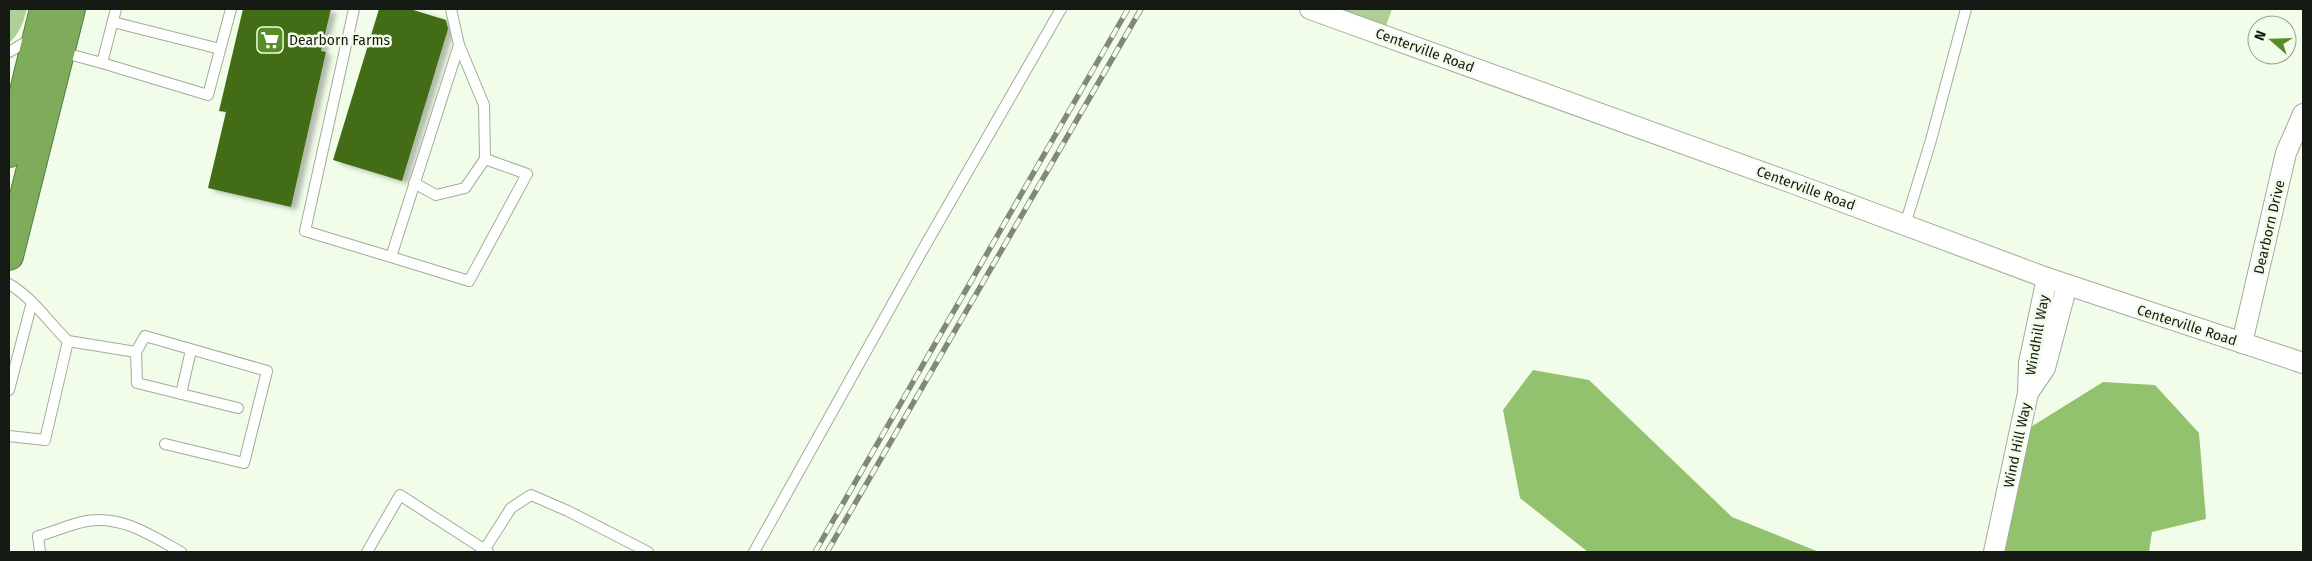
<svg xmlns="http://www.w3.org/2000/svg" width="2312" height="561" font-family="'Fira Sans',sans-serif">
<defs>
<filter id="shadow"><feDropShadow dx="5.5" dy="3" stdDeviation="2.5" flood-color="#0004"/></filter>
</defs>
<rect width="100%" height="100%" fill="#f1fde9"/>
<!-- green -->
<g fill="#aed096">
<path d="M 9,9 L 27,9 C 23,23 20,33 9,43 Z"/>
<path d="M 1315,9 L 1392,9 L 1383,34 Z"/>
</g>
<!-- forest -->
<g fill="#92c26e">
<path d="M 1533,370 L 1589,380 L 1732,517 L 1819,552 L 1588,552 L 1520,498 L 1503,410 Z"/>
<path d="M 2103,382 L 2155,385 L 2199,433 L 2206,519 L 2152,532 L 2149,552 L 1997,552 L 2026,430 Z"/>
</g>
<!-- building -->
<g fill="#436d17" filter="url(#shadow)">
<path d="M 243,9 L 331,9 L 321,51 L 326,52 L 291,207 L 208,188 L 226,112 L 219,111 Z"/>
<path d="M 379,9 L 410,9 L 446,20 L 448,29 L 402,181 L 333,160 Z"/>
</g>
<g fill="none" stroke-linecap="round" stroke-linejoin="round">
<defs>
<g id="lane">
<path d="M 116,9 L 102,63 L 208,95 L 231,9"/>
<path d="M 354,9 L 305,231 L 391,257 L 459,45 L 451,9"/>
<path d="M 113,22 L 220,49"/>
<path d="M 459,45 L 484,105 L 485,159"/>
<path d="M 9,52 L 31,39"/>
<path d="M 61,52 L 102,63"/>
<path d="M 1905,225 L 1931,140 L 1966,9"/>
<path d="M 391,257 L 469,281 L 527,174 L 485,159 L 465,188 L 436,195 L 414,183"/>
<path d="M 9,284 C 33,298 48,322 68,341 L 45,440 L 9,436"/>
<path d="M 68,341 L 136,352 L 145,336 L 267,371 L 244,463 L 165,444"/>
<path d="M 136,352 L 137,383 L 238,408"/>
<path d="M 9,390 L 32,302"/>
<path d="M 181,394 L 191,350"/>
<path d="M 40,552 L 38,536 C 54,532 70,524 87,521 C 122,515 152,536 181,552"/>
<path d="M 367,552 L 400,495 L 488,552"/>
<path d="M 483,552 L 511,508 L 531,495 L 568,511 L 648,552"/>
<path d="M 754,552 L 922,251 L 1061,9"/>
</g>
<g id="street">
<path d="M 1310,9 L 1795,184 L 2047,278 L 2303,363"/>
<path d="M 2242,343 L 2286,153 L 2303,114"/>
<path d="M 2028,393 L 2029,363 L 2047,278"/>
<path d="M 1994,552 L 2028,393 L 2045,368 L 2067,285"/>
</g>
<g id="highway">
<path d="M 9,153 L 44,9"/>
<path d="M 9,256 L 71,9"/>
</g>
</defs>
<!-- lane casing -->
<use href="#lane" stroke="#a1ac9a" stroke-width="12"/>
<!-- street casing -->
<use href="#street" stroke="#a1ac9a" stroke-width="22"/>
<!-- highway casing -->
<use href="#highway" stroke="#597941" stroke-width="30"/>
<!-- lane -->
<use href="#lane" stroke="#fff" stroke-width="10"/>
<!-- street -->
<use href="#street" stroke="#fff" stroke-width="20"/>
<!-- highway -->
<use href="#highway" stroke="#7eac5a" stroke-width="28"/>
<defs>
<g id="rail">
<path d="M 815,552 L 1128,9"/>
<path d="M 827,552 L 1141,9"/>
</g>
</defs>
<!-- rail casing -->
<use href="#rail" stroke="#80887b" stroke-width="5.5"/>
<!-- rail -->
<use href="#rail" stroke="#f1fde9" stroke-width="4" stroke-dasharray="11" stroke-linecap="butt"/>
</g>
<!-- icons -->
<defs>
<symbol id="supermarket-square" viewBox="-11 -11 22 22"><rect x="-9" y="-9" width="18" height="18" rx="4" fill="#588c25" stroke="#f1fde9"/><path d="M-6-5.5h2.5l.6 2H6L4.5 2H-2.5L-4.4-4H-6ZM-1.5 3.2a1.3 1.3 0 1 0 .1 0ZM3 3.2a1.3 1.3 0 1 0 .1 0Z" fill="#fff"/></symbol>
</defs>
<g fill-rule="evenodd">
<use href="#supermarket-square" x="254" y="24" width="32" height="32"/>
</g>
<g text-anchor="middle" stroke-width="5" stroke-linejoin="round" paint-order="stroke">
<!-- poi labels -->
<g font-size="14" fill="#151913" stroke="#f1fde9" text-anchor="start">
<text x="289" y="45">Dearborn Farms</text>
</g>
<!-- street labels -->
<g font-size="14" fill="#151913" stroke="#f1fde9">
<text transform="translate(1425 50) rotate(20)" y="5">Centerville Road</text>
<text transform="translate(1806 188) rotate(20)" y="5">Centerville Road</text>
<text transform="translate(2269 227) rotate(-77)" y="5">Dearborn Drive</text>
<text transform="translate(2187 325) rotate(18)" y="5">Centerville Road</text>
<text transform="translate(2037 335) rotate(-80)" y="5">Windhill Way</text>
<text transform="translate(2017 445) rotate(-78)" y="5">Wind Hill Way</text>
</g>
</g>
<!-- border -->
<rect width="2312" height="561" fill="none" stroke="#151913" stroke-width="20"/>
<!-- north arrow -->
<g transform="translate(2272 40) rotate(290)"><circle r="24" fill="#f1fde9" stroke="#99a293"/>
<path d="M0-4L9 19L0 12L-9 19Z" fill="#588c25"/>
<text y="-8" font-size="14" font-weight="bold" text-anchor="middle" fill="#151913">N</text>
</g>
</svg>
